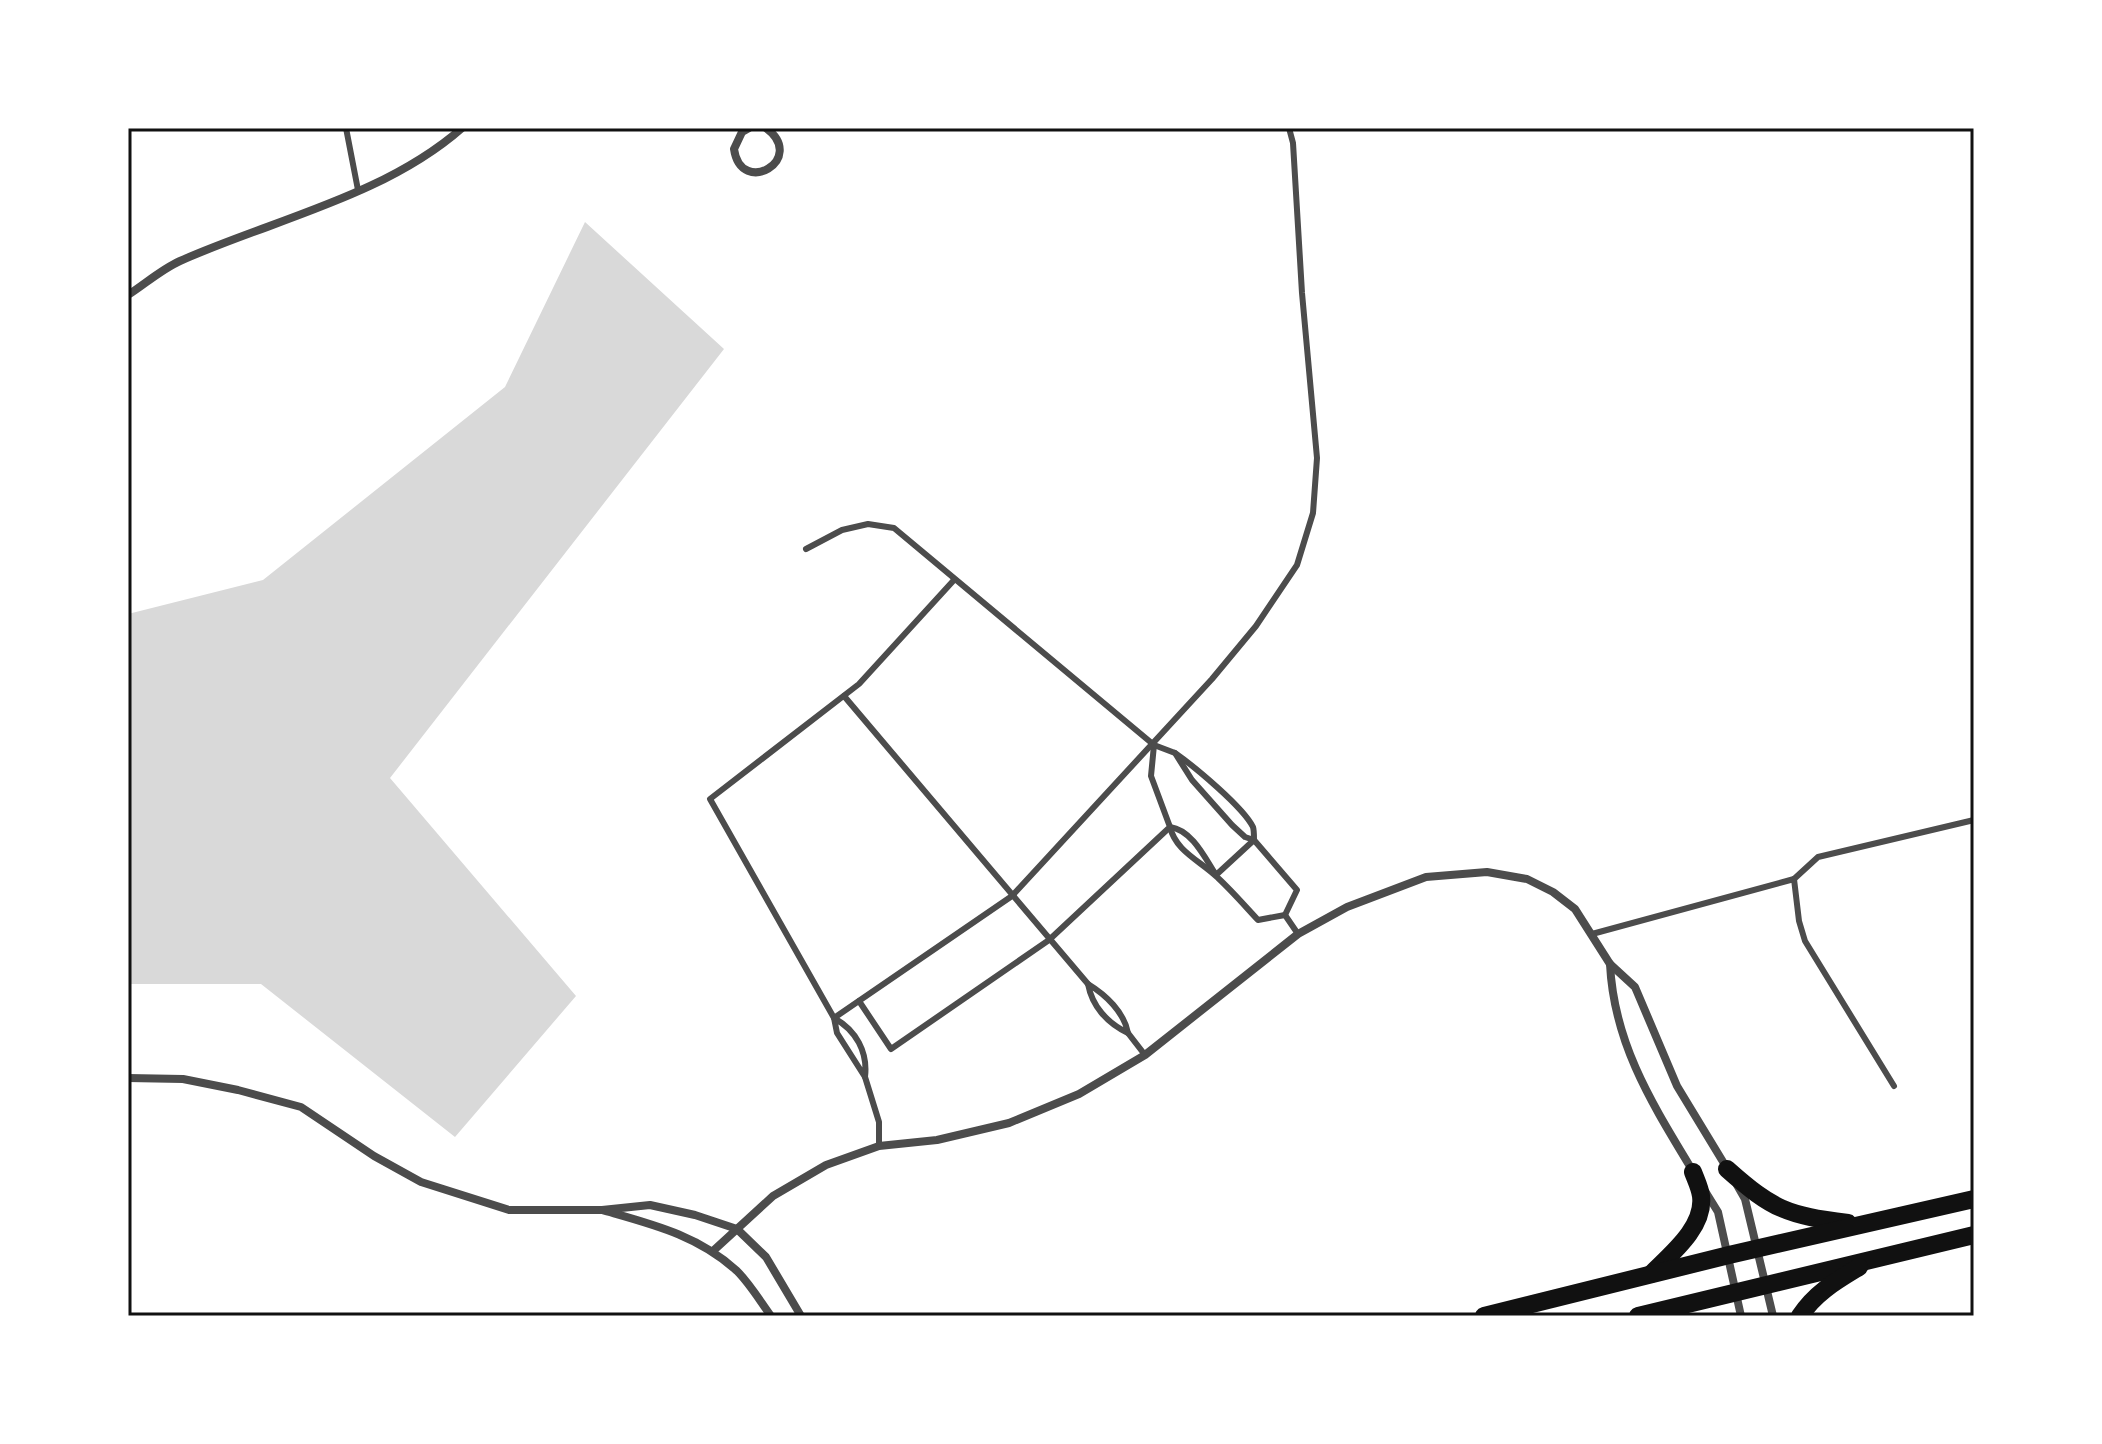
<svg xmlns="http://www.w3.org/2000/svg" width="2102" height="1444" font-family="Jost,sans-serif">
<rect width="100%" height="100%" fill="#fff"/>
<!-- water -->
<path fill="#d9d9d9" d="M 585,222 L 724,349 L 390,778 L 576,996 L 455,1137 L 261,984 L 128,984 L 128,614 L 263,580 L 505,387 Z"/>
<g fill="none" stroke-linecap="round" stroke-linejoin="round">
<!-- service -->
<g stroke="#4c4c4c" stroke-width="6">
<path d="M 346,128 L 358,190"/>
<path d="M 806,549 L 842,530 L 868,524 L 894,528 L 1154,745 L 1151,776 L 1170,827 L 1049,940 L 891,1049 L 859,1001"/>
<path d="M 954,580 L 859,684 L 710,799 L 834,1018 L 1012,896 L 1212,679 L 1256,626 L 1297,565 L 1313,513 L 1317,458 L 1302,293 L 1293,143 L 1289,128"/>
<path d="M 844,696 L 1088,984"/>
<path d="M 1154,745 L 1175,753 L 1192,780 L 1232,825 L 1245,837 L 1254,840 L 1297,890 L 1285,915"/>
<path d="M 1170,827 C 1192,830 1205,858 1216,875 L 1254,840 C 1254,836 1254,830 1253,827 C 1243,807 1195,767 1175,753"/>
<path d="M 1170,827 C 1176,852 1201,861 1218,878 C 1232,891 1245,906 1258,920 L 1285,915"/>
<path d="M 1794,879 L 1818,857 L 1974,820"/>
<path d="M 1285,915 L 1298,934"/>
<path d="M 1592,934 L 1794,879 L 1799,921 L 1805,941 L 1894,1086"/>
<path d="M 1088,984 C 1106,995 1124,1012 1128,1033 C 1107,1023 1092,1006 1088,984 Z"/>
<path d="M 834,1018 C 856,1030 868,1052 865,1077 L 837,1033 Z"/>
<path d="M 1128,1033 L 1145,1055"/>
<path d="M 865,1077 L 879,1122 L 879,1146"/>
</g>
<!-- minor -->
<g stroke="#4c4c4c" stroke-width="8">
<path d="M 749,128 L 742,132 L 734,149 C 741,198 808,159 766,128"/>
<path d="M 128,295 C 145,284 162,269 180,261 C 272,220 385,196 462,128"/>
<path d="M 1610,964 C 1614,1045 1653,1105 1694,1173"/>
<path d="M 128,1078 L 183,1079 L 238,1090 L 301,1107 L 374,1156 L 421,1182 L 509,1210 L 602,1210"/>
<path d="M 1737,1185 L 1745,1199 L 1773,1316"/>
<path d="M 1705,1191 L 1718,1212 L 1741,1316"/>
<path d="M 713,1251 L 773,1196 L 826,1165 L 879,1146 L 937,1140 L 1009,1123 L 1079,1094 L 1145,1055 L 1298,934 L 1347,907 L 1426,877 L 1487,872 L 1527,879 L 1553,892 L 1575,909 L 1610,964 L 1635,987 L 1677,1086 L 1728,1170"/>
<path d="M 771,1316 C 760,1301 750,1284 737,1271 C 698,1235 651,1224 602,1210 L 650,1205 L 695,1215 L 737,1229 L 766,1257 L 801,1316"/>
</g>
<!-- primary -->
<g stroke="#111" stroke-width="18">
<path d="M 1727,1169 C 1773,1210 1787,1215 1848,1223"/>
<path d="M 1651,1274 C 1671,1254 1705,1227 1701,1196 C 1700,1188 1696,1180 1693,1172"/>
<path d="M 1484,1316 L 1729,1255 L 1974,1199"/>
<path d="M 1638,1316 L 1974,1235"/>
<path d="M 1800,1316 C 1815,1293 1836,1281 1859,1267"/>
</g>
</g>
<!-- border -->
<rect width="2102" height="1444" fill="none" stroke="#ffffff" stroke-width="260"/>
<rect x="130" y="130" width="1842" height="1184" fill="none" stroke="#111" stroke-width="3"/>
</svg>
